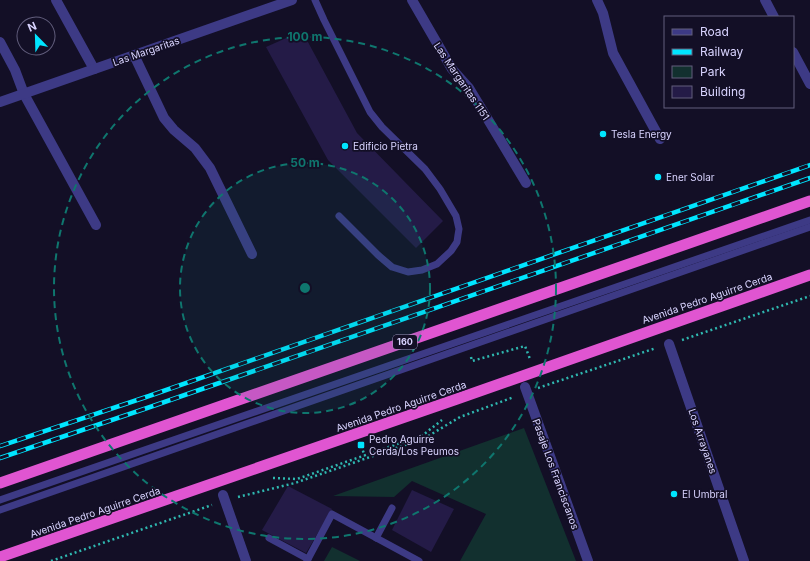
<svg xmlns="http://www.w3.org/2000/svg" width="810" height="561" font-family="Inter,sans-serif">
<rect width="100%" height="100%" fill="#130f26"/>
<!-- green -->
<g fill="#12302f">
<path d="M 524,428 L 576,561 L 460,561 L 486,514 L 412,481 L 394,497 L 333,496 Z"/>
<path d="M 332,547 L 360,561 L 324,561 Z"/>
</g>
<!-- building -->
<g fill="#241b47">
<path d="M 302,31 L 357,133 L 443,221 L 416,248 L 328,160 L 266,47 Z"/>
<path d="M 288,486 L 332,509 L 306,553 L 262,530 Z"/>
<path d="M 412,490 L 454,509 L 431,552 L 392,530 Z"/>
</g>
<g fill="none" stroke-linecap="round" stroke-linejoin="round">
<!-- path -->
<g stroke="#2fb8b0" stroke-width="2.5" stroke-dasharray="2 3" stroke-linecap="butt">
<path d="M 682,340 L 810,296"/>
<path d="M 471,357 L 472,361 L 525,346 L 530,359"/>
<path d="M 538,388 L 656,348"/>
<path d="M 361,446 L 365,456"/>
<path d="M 273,478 L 297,479 L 423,435 L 442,420"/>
<path d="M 238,497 L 295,483 L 425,438 L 460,417 L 514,397"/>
<path d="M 51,561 L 212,505"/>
</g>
<!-- service -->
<g stroke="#3d3a85" stroke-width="7">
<path d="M 315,0 L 324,20 L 370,112 L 382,127 L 425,169 L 440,189 L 456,216 L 459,229 L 458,235 L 457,242 L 451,251 L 437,264 L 422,270 L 408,272 L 392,267 L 378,255 L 339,216"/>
<path d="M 0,500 L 810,220"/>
<path d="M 0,510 L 810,227"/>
<path d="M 269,538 L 308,559"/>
<path d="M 376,538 L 392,508"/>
<path d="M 307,561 L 332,514 L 419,561"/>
</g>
<!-- minor -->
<g stroke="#3d3a85" stroke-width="10">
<path d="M 56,0 L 94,69"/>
<path d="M 412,0 L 452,69 L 469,88 L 526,183"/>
<path d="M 597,0 L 603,13 L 613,53 L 660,139"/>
<path d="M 765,0 L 774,17"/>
<path d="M 0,42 L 15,70 L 24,94 L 96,225"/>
<path d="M 793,52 L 810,84"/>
<path d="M 134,55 L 164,118 L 174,130 L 195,148 L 210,168 L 252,254"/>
<path d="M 669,344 L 744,561"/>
<path d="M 525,387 L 588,561"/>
<path d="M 223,495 L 246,561"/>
</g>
<!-- tertiary -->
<path stroke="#3d3a85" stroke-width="10" d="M 0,102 L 292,0"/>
<!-- trunk -->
<g stroke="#e055d1" stroke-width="11">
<path d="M 0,483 L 810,201"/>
<path d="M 0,557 L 457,399 L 810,275"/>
</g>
<defs>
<g id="rail">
<path d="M 0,446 L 149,396 L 810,165"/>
<path d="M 0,458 L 153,406 L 810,178"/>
</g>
</defs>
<!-- rail casing -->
<use href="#rail" stroke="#00e5ff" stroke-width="4.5"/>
<!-- rail -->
<use href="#rail" stroke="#130f26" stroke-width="3" stroke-dasharray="9" stroke-linecap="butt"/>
</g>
<!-- distance rings -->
<circle cx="305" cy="288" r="125" fill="#0f766e" fill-opacity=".12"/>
<g fill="none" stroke="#0f766e" stroke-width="2" stroke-dasharray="7 5">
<circle cx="305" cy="288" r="125"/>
<circle cx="305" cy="288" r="251"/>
</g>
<!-- markers -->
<g fill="#00e5ff" stroke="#130f26" stroke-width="1.5">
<circle cx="603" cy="134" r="4"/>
<circle cx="345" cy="146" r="4"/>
<circle cx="658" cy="177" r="4"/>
<rect x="357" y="441" width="8" height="8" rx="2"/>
<circle cx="674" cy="494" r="4"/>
</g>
<g text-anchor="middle" stroke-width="3.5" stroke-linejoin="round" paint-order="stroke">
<!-- shield labels -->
<rect fill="#130f26" stroke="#9e99be" stroke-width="1" x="393" y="335" width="24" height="14" rx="3"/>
<g font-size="9" font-weight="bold" fill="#d9d4ff">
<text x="405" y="345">160</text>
</g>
<!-- street labels -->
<g font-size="10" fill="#d9d4ff" stroke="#130f26">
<text transform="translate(146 51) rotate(-19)" y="4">Las Margaritas</text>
<text transform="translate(462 81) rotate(56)" y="4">Las Margaritas 1151</text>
<text transform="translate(707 298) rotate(-19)" y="4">Avenida Pedro Aguirre Cerda</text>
<text transform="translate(401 406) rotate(-19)" y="4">Avenida Pedro Aguirre Cerda</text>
<text transform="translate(703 441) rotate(71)" y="4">Los Arrayanes</text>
<text transform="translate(556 474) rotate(70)" y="4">Pasaje Los Franciscanos</text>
<text transform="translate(95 512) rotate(-19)" y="4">Avenida Pedro Aguirre Cerda</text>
</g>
<!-- poi labels -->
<g font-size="10" fill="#d9d4ff" stroke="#130f26" text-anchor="start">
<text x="611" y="138">Tesla Energy</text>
<text x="353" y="150">Edificio Pietra</text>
<text x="666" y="181">Ener Solar</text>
<text x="369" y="443">Pedro Aguirre<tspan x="369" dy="12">Cerda/Los Peumos</tspan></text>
<text x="682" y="498">El Umbral</text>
</g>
</g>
<circle cx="305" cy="288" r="6" fill="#0f766e" stroke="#130f26" stroke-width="2"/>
<g font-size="12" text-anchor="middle" font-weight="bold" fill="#0f766e" stroke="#130f26" stroke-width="3.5" stroke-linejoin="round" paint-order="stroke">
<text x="305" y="41">100 m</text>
<text x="305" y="167">50 m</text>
</g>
<!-- legend -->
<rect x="664" y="16" width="130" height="92" fill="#130f26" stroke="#625e7d"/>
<rect x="672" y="29" width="20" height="6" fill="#3d3a85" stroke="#625e7d"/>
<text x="700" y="36" font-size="12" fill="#d9d4ff">Road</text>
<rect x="672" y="49" width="20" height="6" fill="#00e5ff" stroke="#625e7d"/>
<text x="700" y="56" font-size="12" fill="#d9d4ff">Railway</text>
<rect x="672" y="66" width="20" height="12" fill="#12302f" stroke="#625e7d"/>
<text x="700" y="76" font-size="12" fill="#d9d4ff">Park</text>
<rect x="672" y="86" width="20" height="12" fill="#241b47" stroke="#625e7d"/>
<text x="700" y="96" font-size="12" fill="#d9d4ff">Building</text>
<!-- north arrow -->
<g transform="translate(36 36) rotate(337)"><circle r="19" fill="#130f26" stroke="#625e7d"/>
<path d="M0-3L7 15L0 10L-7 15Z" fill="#00e5ff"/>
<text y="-6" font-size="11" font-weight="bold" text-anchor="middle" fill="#d9d4ff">N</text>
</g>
</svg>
